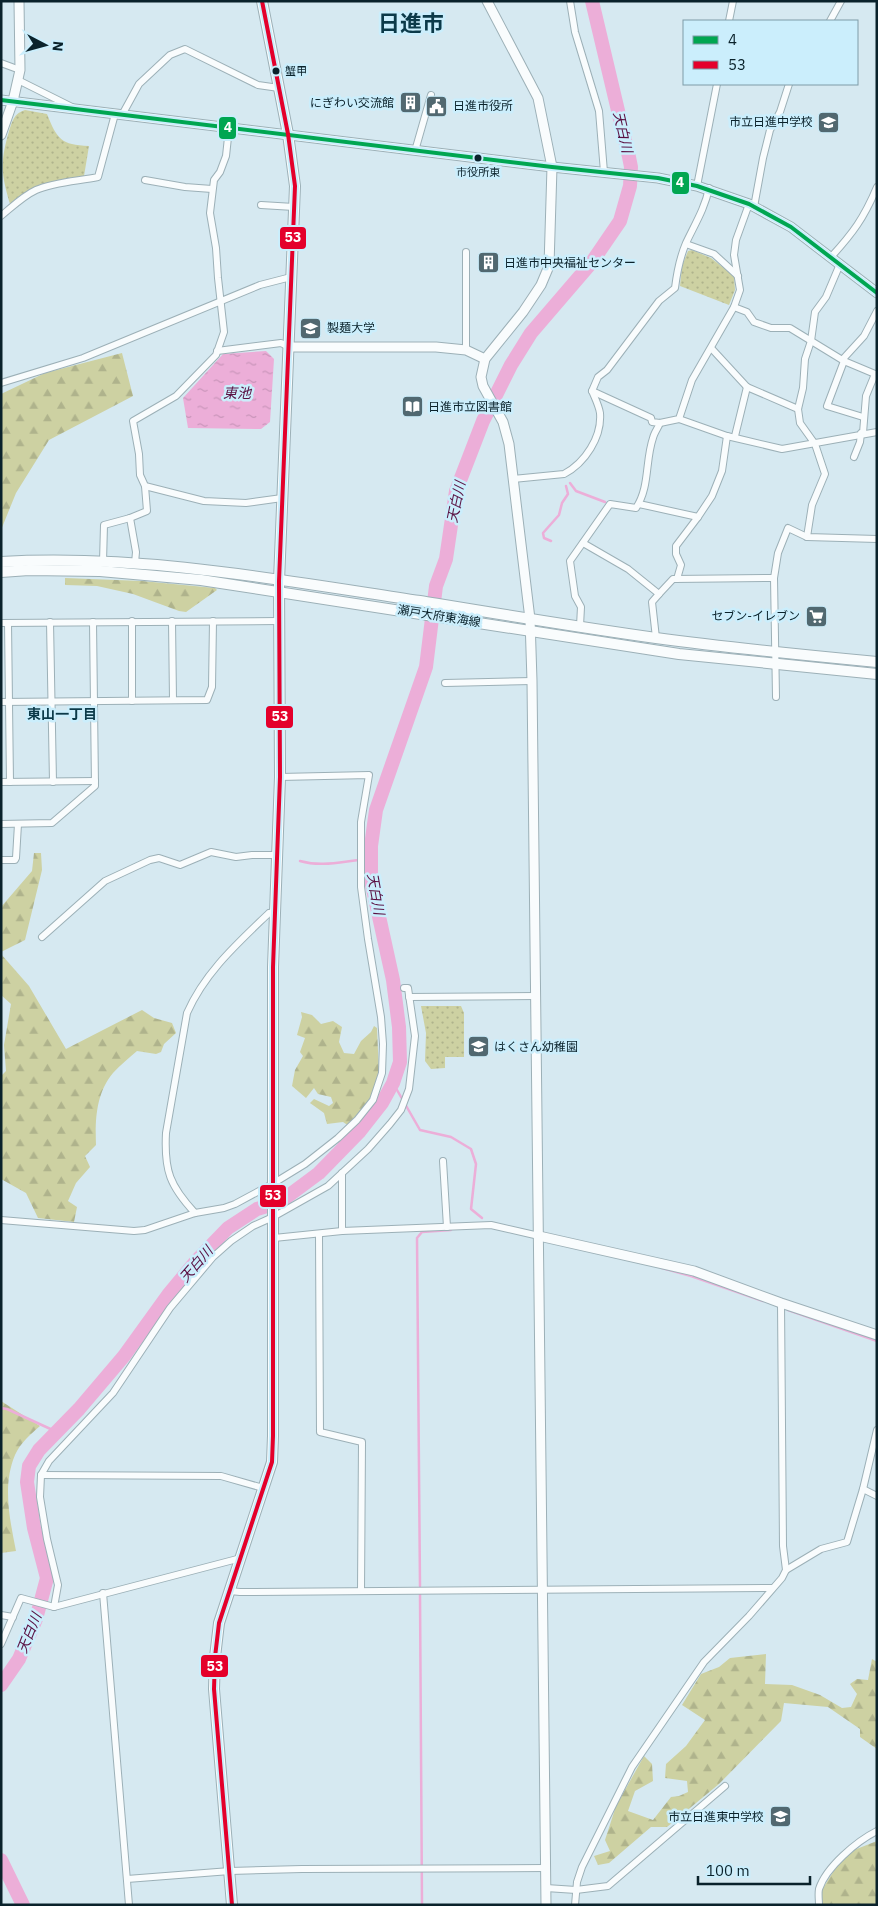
<svg xmlns="http://www.w3.org/2000/svg" width="878" height="1906" font-family="'IBM Plex Sans','Noto Sans JP',sans-serif">
<defs>
<pattern id="grass-dots" width="8" height="8" patternUnits="userSpaceOnUse" patternTransform="scale(1.25)"><rect width="8" height="8" fill="#cdd1a2"/><path d="M2 2h.1M6 6h.1" fill="none" stroke="#afb38c" stroke-width="1.8" stroke-linecap="round"/></pattern>
<pattern id="forest-firs" width="22" height="20" patternUnits="userSpaceOnUse" patternTransform="scale(1.25)"><rect width="22" height="20" fill="#cdd1a2"/><path d="M5 1l3.5 6h-7zM16 11l3.5 6h-7z" fill="#afb38c"/></pattern>
<pattern id="water-ripples" width="26" height="14" patternUnits="userSpaceOnUse" patternTransform="scale(1.25)"><rect width="26" height="14" fill="#ecaed8"/><path d="M2 4q2-2 4 0t4 0M15 11q2-2 4 0t4 0" fill="none" stroke="#c995ba"/></pattern>
</defs>
<rect width="100%" height="100%" fill="#d6e9f1"/>
<!-- grass -->
<g fill="url(#grass-dots)">
<path d="M 25,110 L 47,114 C 57,139 61,145 89,146 L 84,176 C 56,180 31,184 10,204 C 1,173 0,163 9,131 C 12,122 14,113 25,110 Z"/>
<path d="M 692,250 L 711,258 L 734,276 L 735,290 L 729,305 L 680,286 L 682,266 L 688,251 Z"/>
<path d="M 421,1006 L 461,1006 L 464,1013 L 464,1057 L 445,1057 L 445,1068 L 431,1069 L 425,1061 L 426,1033 Z"/>
</g>
<!-- forest -->
<g fill="url(#forest-firs)">
<path d="M 122,353 L 133,396 L 49,440 L 16,493 L 1,530 L 1,394 L 45,373 Z"/>
<path d="M 65,578 L 142,581 L 215,588 L 217,590 L 186,612 L 179,611 L 133,594 L 97,586 L 65,585 Z"/>
<path d="M 34,853 L 41,853 L 42,870 L 25,940 L 1,952 L 1,907 L 32,871 Z"/>
<path d="M 1,954 L 29,986 L 66,1049 L 142,1010 L 154,1018 L 172,1023 L 176,1033 L 164,1044 L 161,1052 L 156,1054 L 137,1051 C 129,1058 120,1065 113,1073 C 96,1093 95,1120 96,1145 L 85,1156 L 90,1167 L 76,1183 L 68,1201 L 77,1207 L 74,1222 L 38,1218 L 26,1193 L 1,1179 L 1,1076 L 6,1071 L 4,1045 L 11,1004 L 1,995 Z"/>
<path d="M 301,1012 L 312,1015 L 321,1024 L 333,1021 L 342,1027 L 339,1042 L 344,1053 L 354,1054 L 361,1041 L 371,1032 L 374,1026 L 377,1028 L 379,1073 L 370,1103 L 349,1126 L 343,1122 L 327,1124 L 324,1113 L 310,1103 L 314,1099 L 329,1106 L 333,1103 L 331,1097 L 318,1094 L 314,1088 L 306,1098 L 292,1086 L 295,1070 L 303,1056 L 300,1052 L 305,1038 L 297,1035 L 302,1017 Z"/>
<path d="M 1,1401 L 40,1426 C 31,1434 20,1443 15,1455 C 2,1486 10,1520 16,1551 L 1,1553 Z"/>
<path d="M 766,1654 L 765,1684 L 792,1685 L 820,1695 L 842,1708 L 851,1707 L 857,1694 L 850,1684 L 857,1679 L 868,1680 L 872,1659 L 877,1662 L 877,1749 L 860,1737 L 860,1729 L 828,1707 L 784,1703 L 781,1721 L 719,1784 L 667,1827 L 651,1827 L 609,1863 L 598,1865 L 594,1856 L 610,1851 L 605,1840 L 616,1806 L 644,1756 L 652,1764 L 653,1781 L 635,1791 L 628,1811 L 653,1820 L 671,1797 L 679,1796 L 688,1792 L 687,1781 L 665,1778 L 666,1764 L 686,1746 L 705,1720 L 682,1705 L 701,1674 L 719,1667 L 730,1658 Z"/>
<path d="M 877,1841 L 877,1905 L 820,1905 L 822,1890 L 836,1867 L 854,1850 Z"/>
</g>
<!-- water -->
<path fill="url(#water-ripples)" d="M 266,351 L 274,359 L 270,422 L 261,429 L 188,428 L 183,398 L 223,354 Z"/>
<g fill="none" stroke-linecap="round" stroke-linejoin="round">
<!-- stream -->
<g stroke="#ecaed8" stroke-width="2.5">
<path d="M 570,483 L 576,491 L 605,502"/>
<path d="M 551,541 L 544,538 L 543,533 L 559,515 L 562,503 L 568,494 L 566,486"/>
<path d="M 300,861 C 324,868 346,860 371,859"/>
<path d="M 393,1083 L 420,1130 L 451,1137 L 471,1149 L 476,1164 L 471,1209 L 482,1218"/>
<path d="M 662,1268 L 691,1276 L 763,1301"/>
<path d="M 788,1310 L 877,1341"/>
<path d="M 1,1408 L 7,1409 L 57,1432"/>
<path d="M 420,1586 L 417,1238 L 422,1232 L 451,1230"/>
<path d="M 420,1594 L 422,1905"/>
</g>
<!-- river -->
<g stroke="#ecaed8" stroke-width="14">
<path d="M 1,1685 L 19,1659 L 36,1619 L 47,1578 L 34,1528 L 27,1482 L 29,1466 L 39,1450 L 79,1409 L 124,1356 L 168,1295 L 197,1260 L 228,1228 L 257,1209 L 280,1202 L 319,1173 L 360,1131 L 382,1103 L 393,1083 L 400,1062 L 399,1027 L 393,980 L 371,880 L 371,846 L 376,810 L 426,667 L 436,586 L 446,559 L 456,491 L 483,421 L 511,365 L 531,333 L 592,262 L 620,221 L 630,186 L 631,167 L 629,157 L 592,1"/>
<path d="M 1,1860 L 23,1905"/>
</g>
<defs>
<g id="street">
<path d="M 570,1 L 575,32 L 599,111 L 604,172"/>
<path d="M 729,21 L 733,1"/>
<path d="M 830,21 L 841,1"/>
<path d="M 1,63 L 20,70"/>
<path d="M 18,80 L 72,107"/>
<path d="M 122,115 L 139,84 L 170,55 L 185,49 L 258,85 L 279,88"/>
<path d="M 229,128 L 226,156 L 220,172 L 214,180 L 210,213 L 216,248 L 218,278 L 224,332 L 216,355 L 176,396 L 133,421 L 139,454 L 140,475 L 145,486 L 204,501 L 246,503 L 282,498"/>
<path d="M 415,151 L 431,95"/>
<path d="M 145,180 L 185,187 L 212,189"/>
<path d="M 697,186 L 717,84"/>
<path d="M 261,205 L 294,207"/>
<path d="M 754,207 L 763,158 L 770,130 L 780,112 L 789,84"/>
<path d="M 1,216 C 12,207 23,196 36,190 C 54,182 78,181 98,177 L 115,114"/>
<path d="M 686,244 L 714,254 L 738,276"/>
<path d="M 831,257 C 853,233 864,218 877,187"/>
<path d="M 734,307 L 747,312 L 754,322 L 771,328 L 790,328 L 844,361 L 875,374 L 866,396 L 863,433"/>
<path d="M 712,349 L 747,387 L 798,409"/>
<path d="M 466,350 L 466,252"/>
<path d="M 217,351 L 281,343 L 289,347"/>
<path d="M 843,359 L 864,336 L 877,311"/>
<path d="M 844,361 L 827,406 L 863,417"/>
<path d="M 1,383 L 83,358 L 260,285 L 291,277"/>
<path d="M 592,391 L 651,418 L 652,422 L 660,423 L 679,419 L 692,380 L 734,307 L 740,290 L 734,255 L 736,240 L 749,204"/>
<path d="M 679,419 L 727,436 L 782,449 L 877,432"/>
<path d="M 735,436 L 747,387"/>
<path d="M 854,457 L 860,442 L 861,433"/>
<path d="M 513,479 L 564,474 C 585,463 602,437 600,413 C 599,406 595,398 592,391 L 598,377 L 607,370 L 659,301 L 675,288 C 677,272 680,257 686,243 C 695,224 705,208 709,188"/>
<path d="M 639,504 L 698,517"/>
<path d="M 130,518 L 136,552 L 135,563"/>
<path d="M 807,537 L 812,505 L 825,474 L 815,444 L 800,423 L 798,409 L 803,388 L 805,359 L 811,341 L 815,312 L 826,297 L 840,264"/>
<path d="M 583,543 L 628,569 L 659,594 L 652,602 L 656,638"/>
<path d="M 103,562 L 104,525 L 130,518 L 147,511 L 145,486"/>
<path d="M 677,579 L 681,565 L 676,554 L 676,546 L 698,517 L 712,496 L 722,471 L 727,436"/>
<path d="M 659,594 L 673,579 L 774,578"/>
<path d="M 132,621 L 132,701"/>
<path d="M 172,621 L 173,700"/>
<path d="M 50,622 L 53,782"/>
<path d="M 1,623 L 279,621"/>
<path d="M 8,623 L 10,782"/>
<path d="M 580,626 L 581,607 L 575,596 L 570,561 L 610,504 L 636,508 C 650,487 645,461 653,438 C 654,433 658,428 660,423"/>
<path d="M 445,683 L 532,681"/>
<path d="M 776,697 L 774,578 L 778,553 L 788,528 L 807,537 L 877,539"/>
<path d="M 1,702 L 207,700 L 212,687 L 213,621"/>
<path d="M 1,782 L 95,781"/>
<path d="M 1,824 L 52,823 L 95,786 L 93,622"/>
<path d="M 1,860 L 15,860 L 16,858 L 18,824"/>
<path d="M 42,937 L 105,881 L 150,860 L 159,858 L 180,865 L 211,852 L 236,857 L 252,855 L 279,855"/>
<path d="M 409,997 L 536,996"/>
<path d="M 443,1161 L 447,1227"/>
<path d="M 195,1213 C 170,1186 164,1171 166,1133 L 187,1013 C 205,972 238,943 269,913 L 275,912"/>
<path d="M 1,1220 L 134,1231 L 145,1230 L 195,1213 L 224,1208 L 235,1204 L 274,1183 L 305,1164 L 338,1138 L 357,1120 L 373,1100 L 382,1073 L 383,1044 L 381,1017 L 368,939 L 361,887 L 361,822 L 369,775 L 280,777"/>
<path d="M 342,1231 L 342,1173"/>
<path d="M 319,1235 L 320,1432 L 362,1442 L 361,1591"/>
<path d="M 274,1238 L 342,1231 L 491,1225 L 539,1236"/>
<path d="M 781,1303 L 783,1546 L 786,1570"/>
<path d="M 41,1475 L 221,1476 L 263,1488"/>
<path d="M 863,1489 L 877,1496"/>
<path d="M 230,1591 L 240,1592 L 772,1588"/>
<path d="M 103,1593 L 129,1905"/>
<path d="M 54,1607 L 58,1585 L 47,1539 L 40,1497 L 41,1475 L 49,1461 L 113,1393 L 170,1308 L 213,1257 L 231,1241 L 253,1226 L 273,1217 L 328,1186 L 368,1149 L 390,1124 L 401,1110 L 409,1089 L 415,1036 L 408,988 L 404,988"/>
<path d="M 1,1615 L 13,1617"/>
<path d="M 1,1644 L 21,1598 L 54,1607 L 241,1558"/>
<path d="M 127,1879 L 230,1871 L 302,1869 L 546,1868"/>
<path d="M 546,1888 L 576,1890 L 608,1886 L 725,1786"/>
<path d="M 575,1905 L 577,1882 L 582,1867 L 632,1767 L 704,1662 L 749,1616 L 782,1578 L 786,1570 L 821,1549 L 847,1542 L 863,1489 L 877,1430"/>
<path d="M 819,1905 C 819,1900 818,1894 819,1889 C 826,1867 857,1841 877,1831"/>
</g>
<g id="secondary">
<path d="M 487,1 L 538,98 L 552,167 L 549,266 L 541,285 L 523,312 L 485,359 L 481,377 L 483,386 L 503,422 L 509,444 L 530,619 L 532,681 L 546,1905"/>
<path d="M 1,100 L 552,167 L 658,178 L 697,186 L 749,204 L 791,227 L 877,293"/>
<path d="M 1,135 L 13,101 L 20,70 L 19,1"/>
<path d="M 289,347 L 436,347 L 466,350 L 485,359"/>
<path d="M 539,1236 L 694,1271 L 781,1303 L 877,1335"/>
</g>
<g id="primary">
<path d="M 1,562 C 142,554 281,580 420,601 C 499,614 577,627 656,638 C 730,648 803,655 877,662"/>
<path d="M 1,572 L 29,570 L 100,571 L 201,580 L 679,654 L 877,674"/>
<path d="M 232,1905 L 214,1689 L 215,1657 L 219,1623 L 272,1462 L 273,1436 L 273,967 L 280,777 L 279,581 L 295,186 L 288,134 L 262,1"/>
</g>
</defs>
<!-- street casing -->
<use href="#street" stroke="#9cb0b7" stroke-width="8"/>
<!-- secondary casing -->
<use href="#secondary" stroke="#9cb0b7" stroke-width="11"/>
<!-- primary casing -->
<use href="#primary" stroke="#9cb0b7" stroke-width="12"/>
<!-- street -->
<use href="#street" stroke="#f9fcfd" stroke-width="6"/>
<!-- secondary -->
<use href="#secondary" stroke="#f9fcfd" stroke-width="9"/>
<!-- primary -->
<use href="#primary" stroke="#f9fcfd" stroke-width="10"/>
<defs>
<path id="bus-1" d="M 1,100 L 552,167 L 658,178 L 697,186 L 749,204 L 791,227 L 877,293"/>
<path id="bus-2" d="M 232,1905 L 214,1689 L 215,1657 L 219,1623 L 272,1462 L 273,1436 L 273,967 L 280,777 L 279,581 L 295,186 L 288,134 L 262,1"/>
</defs>
<!-- bus-1 casing -->
<use href="#bus-1" stroke="#cbeefc" stroke-width="8"/>
<!-- bus-2 casing -->
<use href="#bus-2" stroke="#cbeefc" stroke-width="8"/>
<!-- bus-1 -->
<use href="#bus-1" stroke="#00a651" stroke-width="4"/>
<!-- bus-2 -->
<use href="#bus-2" stroke="#e4002b" stroke-width="4"/>
</g>
<!-- icons -->
<defs>
<symbol id="building-square" viewBox="-11 -11 22 22"><rect x="-9" y="-9" width="18" height="18" rx="4" fill="#516870" stroke="#cbeefc"/><path d="M-4-6H4V6H1V3H-1V6H-4ZM-2.5-4.3h1.7v1.8h-1.7ZM.8-4.3h1.7v1.8H.8ZM-2.5-1h1.7V.8h-1.7ZM.8-1h1.7V.8H.8Z" fill="#fff"/></symbol>
<symbol id="civic-square" viewBox="-11 -11 22 22"><rect x="-9" y="-9" width="18" height="18" rx="4" fill="#516870" stroke="#cbeefc"/><path d="M-.6-6.5H3V-4.5H.6V-3L4-1V1h2V6H-6V1h2V-1L-.6-3ZM-1.2 2.5V6h2.4V2.5Z" fill="#fff"/></symbol>
<symbol id="school-square" viewBox="-11 -11 22 22"><rect x="-9" y="-9" width="18" height="18" rx="4" fill="#516870" stroke="#cbeefc"/><path d="M0-5L7-2L0 1L-7-2ZM-4 1L0 2.5L4 1V4Q0 6-4 4Z" fill="#fff"/></symbol>
<symbol id="university-square" viewBox="-11 -11 22 22"><rect x="-9" y="-9" width="18" height="18" rx="4" fill="#516870" stroke="#cbeefc"/><path d="M0-5L7-2L0 1L-7-2ZM-4 1L0 2.5L4 1V4Q0 6-4 4Z" fill="#fff"/></symbol>
<symbol id="library-square" viewBox="-11 -11 22 22"><rect x="-9" y="-9" width="18" height="18" rx="4" fill="#516870" stroke="#cbeefc"/><path d="M-6-4Q-3-5.5-.7-3.5V5Q-3 3-6 4ZM6-4Q3-5.5 .7-3.5V5Q3 3 6 4Z" fill="#fff"/></symbol>
<symbol id="supermarket-square" viewBox="-11 -11 22 22"><rect x="-9" y="-9" width="18" height="18" rx="4" fill="#516870" stroke="#cbeefc"/><path d="M-6-5.5h2.5l.6 2H6L4.5 2H-2.5L-4.4-4H-6ZM-1.5 3.2a1.3 1.3 0 1 0 .1 0ZM3 3.2a1.3 1.3 0 1 0 .1 0Z" fill="#fff"/></symbol>
</defs>
<g fill-rule="evenodd">
<use href="#building-square" x="398" y="90" width="25" height="25"/>
<use href="#civic-square" x="424" y="94" width="25" height="25"/>
<use href="#school-square" x="816" y="110" width="25" height="25"/>
<use href="#building-square" x="476" y="250" width="25" height="25"/>
<use href="#university-square" x="298" y="316" width="25" height="25"/>
<use href="#library-square" x="400" y="394" width="25" height="25"/>
<use href="#supermarket-square" x="804" y="604" width="25" height="25"/>
<use href="#school-square" x="466" y="1034" width="25" height="25"/>
<use href="#school-square" x="768" y="1804" width="25" height="25"/>
</g>
<!-- markers -->
<g fill="#0a222b" stroke="#cbeefc" stroke-width="2">
<circle cx="276" cy="71" r="4.5"/>
<circle cx="478" cy="158" r="4.5"/>
</g>
<g text-anchor="middle" stroke-width="5" stroke-linejoin="round" paint-order="stroke">
<!-- bus labels -->
<g font-size="11" fill="#0a222b" stroke="#cbeefc" text-anchor="start">
<text x="285" y="75">蟹甲</text>
<text x="478" y="176" text-anchor="middle">市役所東</text>
</g>
<!-- poi labels -->
<g font-size="12" fill="#0a222b" stroke="#cbeefc" text-anchor="start">
<text x="394" y="107" text-anchor="end">にぎわい交流館</text>
<text x="453" y="110">日進市役所</text>
<text x="813" y="126" text-anchor="end">市立日進中学校</text>
<text x="504" y="267">日進市中央福祉センター</text>
<text x="327" y="332">製麺大学</text>
<text x="428" y="411">日進市立図書館</text>
<text x="800" y="620" text-anchor="end">セブン-イレブン</text>
<text x="494" y="1051">はくさん幼稚園</text>
<text x="764" y="1821" text-anchor="end">市立日進東中学校</text>
</g>
<!-- street labels -->
<g font-size="12" fill="#0a222b" stroke="#cbeefc">
<text transform="translate(439 616) rotate(9)" y="4">瀬戸大府東海線</text>
</g>
<!-- water labels -->
<g font-size="14" font-style="italic" fill="#5a1042" stroke="#cbeefc">
<text transform="translate(623 132) rotate(77)" y="5">天白川</text>
<text x="237" y="398">東池</text>
<text transform="translate(456 502) rotate(-78)" y="5">天白川</text>
<text transform="translate(376 894) rotate(80)" y="5">天白川</text>
<text transform="translate(196 1264) rotate(-49)" y="5">天白川</text>
<text transform="translate(29 1633) rotate(-68)" y="5">天白川</text>
</g>
<!-- neighbourhood labels -->
<g font-size="14" font-weight="bold" fill="#0c3a49" stroke="#cbeefc">
<text x="62" y="719">東山一丁目</text>
</g>
<!-- town labels -->
<g font-size="22" font-weight="bold" fill="#0c3a49" stroke="#cbeefc">
<text x="411" y="31">日進市</text>
</g>
</g>
<g stroke="#cbeefc" stroke-width="2">
<rect x="218" y="116" width="19" height="24" rx="5" fill="#00a651"/>
<rect x="671" y="171" width="19" height="24" rx="5" fill="#00a651"/>
<rect x="279" y="226" width="28" height="24" rx="5" fill="#e4002b"/>
<rect x="265" y="705" width="29" height="24" rx="5" fill="#e4002b"/>
<rect x="259" y="1184" width="28" height="24" rx="5" fill="#e4002b"/>
<rect x="200" y="1654" width="29" height="24" rx="5" fill="#e4002b"/>
</g>
<g font-size="14" text-anchor="middle" font-weight="bold" fill="#fff">
<text x="228" y="132">4</text>
<text x="680" y="187">4</text>
<text x="293" y="242">53</text>
<text x="280" y="721">53</text>
<text x="273" y="1200">53</text>
<text x="215" y="1671">53</text>
</g>
<!-- border -->
<rect width="878" height="1906" fill="none" stroke="#0a222b" stroke-width="5"/>
<!-- legend -->
<rect x="683" y="20" width="175" height="65" fill="#cbeefc" stroke="#7e9ca8"/>
<rect x="693" y="36" width="25" height="8" fill="#00a651" stroke="#7e9ca8"/>
<text x="728" y="45" font-size="15" fill="#0a222b">4</text>
<rect x="693" y="61" width="25" height="8" fill="#e4002b" stroke="#7e9ca8"/>
<text x="728" y="70" font-size="15" fill="#0a222b">53</text>
<!-- north arrow -->
<g transform="translate(45 45) rotate(96)" stroke="#cbeefc" stroke-width="4" paint-order="stroke">
<path d="M0-4L9 19L0 12L-9 19Z" fill="#0a222b"/>
<text y="-8" font-size="14" font-weight="bold" text-anchor="middle" fill="#0a222b">N</text>
</g>
<!-- scale -->
<path d="M698 1876v8h112v-8" fill="none" stroke="#0a222b" stroke-width="2.5"/>
<text x="706" y="1876" font-size="15" fill="#0a222b" stroke="#cbeefc" stroke-width="4" paint-order="stroke">100 m</text>
</svg>
